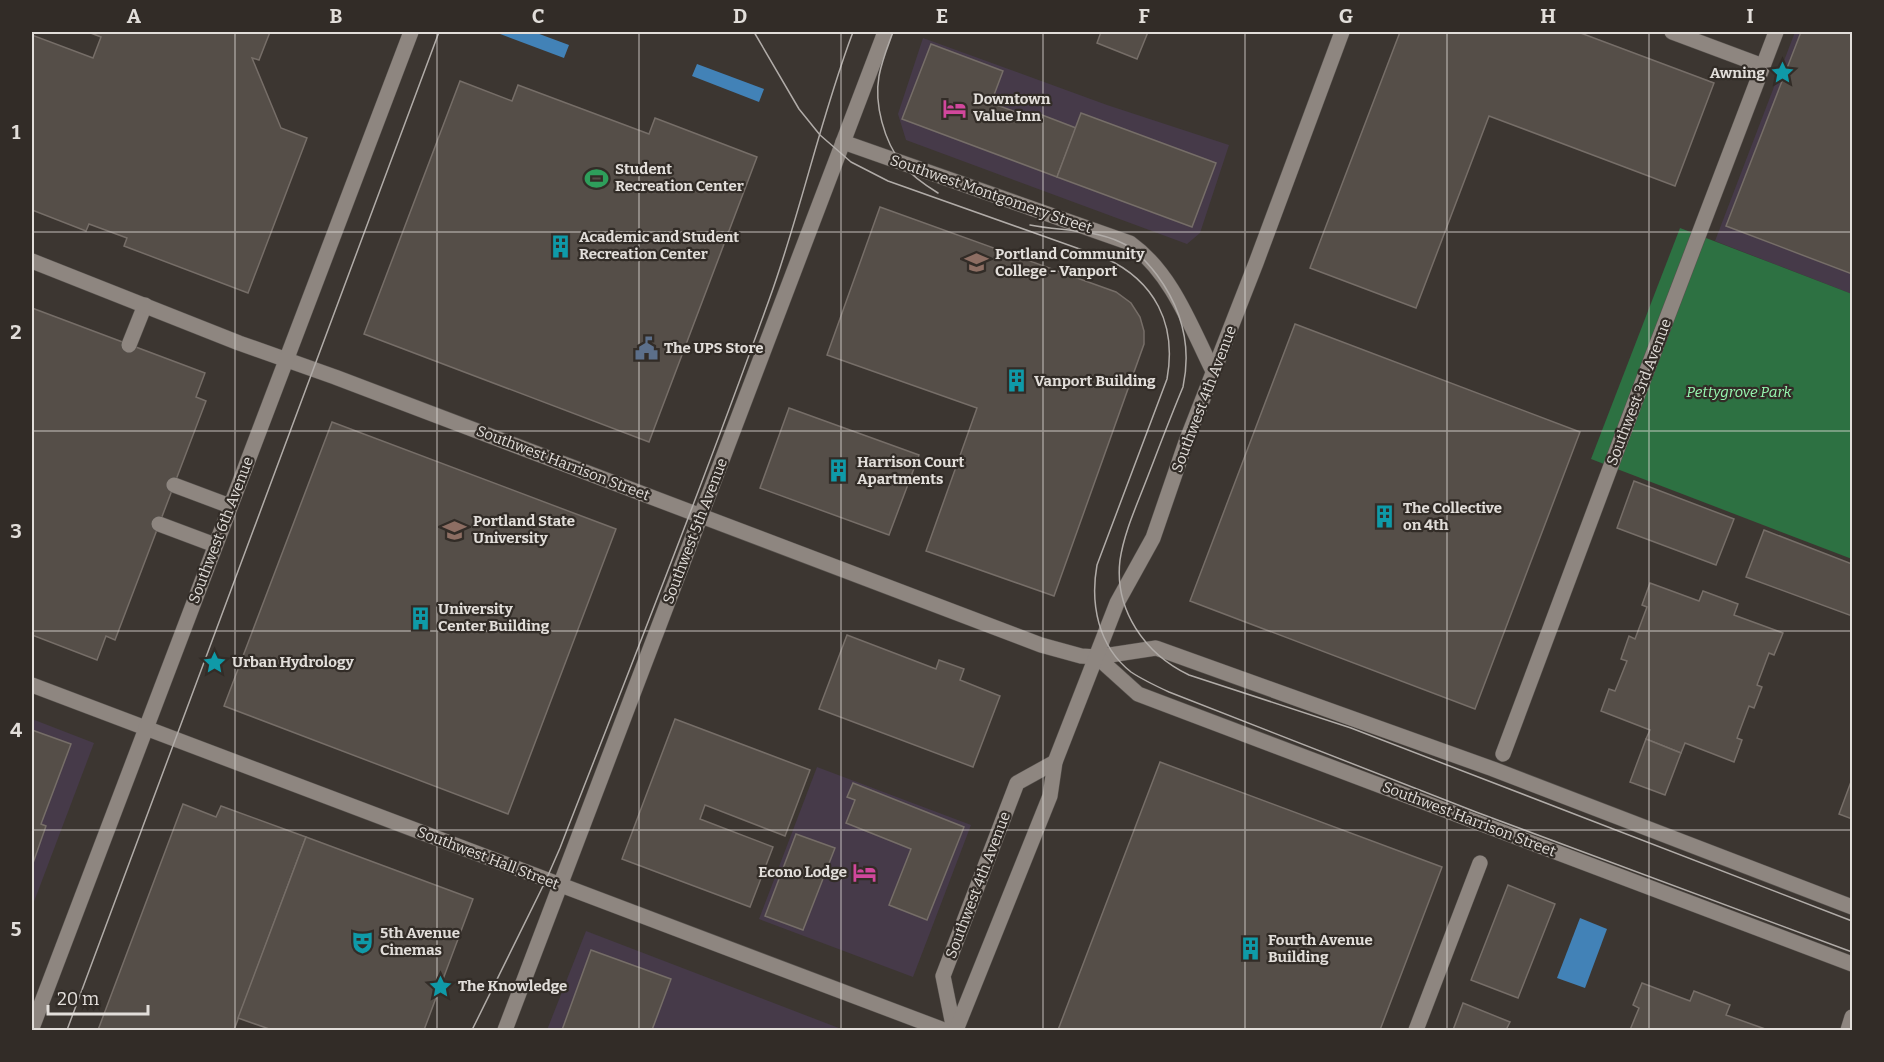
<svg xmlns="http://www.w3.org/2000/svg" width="1884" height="1062" font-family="Bitter,serif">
<rect width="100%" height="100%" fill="#3c3631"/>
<!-- commercial -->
<g fill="#463a49">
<path d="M 1795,32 L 1852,32 L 1852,294 L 1715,241 Z"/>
<path d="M 923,38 L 1107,105 L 1229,145 L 1200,233 L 1187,244 L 906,140 L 898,114 Z"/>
<path d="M 32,719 L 94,743 L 32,907 Z"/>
<path d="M 817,767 L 971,825 L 913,977 L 759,919 Z"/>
<path d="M 586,931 L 844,1030 L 547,1030 Z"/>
</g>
<!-- green -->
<path fill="#2d7142" d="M 1680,228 L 1852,294 L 1852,559 L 1591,459 Z"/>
<!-- water -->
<g fill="#4282b7">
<path d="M 495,32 L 534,32 L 569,45 L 564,58 Z"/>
<path d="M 697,64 L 764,89 L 759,102 L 692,76 Z"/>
<path d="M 1580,918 L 1607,929 L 1585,988 L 1557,978 Z"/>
</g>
<!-- building -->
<g fill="#554e48" stroke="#766e68" stroke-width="1.5">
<path d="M 88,32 L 270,32 L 259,60 L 252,58 L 281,128 L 307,138 L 248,293 L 124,246 L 127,238 L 89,224 L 86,231 L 32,210 L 32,35 L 93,58 L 101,37 Z"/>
<path d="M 1101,32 L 1148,32 L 1137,59 L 1097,43 Z"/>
<path d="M 1400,32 L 1578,32 L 1714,83 L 1675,186 L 1489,116 L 1416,308 L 1310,268 Z"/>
<path d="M 1801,32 L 1852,32 L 1852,274 L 1726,226 Z"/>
<path d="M 931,44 L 1003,71 L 991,103 L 1035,119 L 1037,113 L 1076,128 L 1057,177 L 902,119 Z"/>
<path d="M 460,81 L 512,101 L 518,85 L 649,134 L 655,118 L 757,157 L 649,442 L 364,334 Z"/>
<path d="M 1081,113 L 1216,163 L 1192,227 L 1057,177 Z"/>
<path d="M 880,207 L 1116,292 L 1131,303 L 1140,317 L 1144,331 L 1144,344 L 1054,596 L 926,551 L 977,408 L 827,355 Z"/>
<path d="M 32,308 L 205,373 L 196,397 L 206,401 L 115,640 L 106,636 L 97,660 L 32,635 Z"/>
<path d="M 1295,324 L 1580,432 L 1475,709 L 1190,601 Z"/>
<path d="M 789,408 L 919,455 L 889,535 L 760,488 Z"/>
<path d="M 332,422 L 616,529 L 508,814 L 224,706 Z"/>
<path d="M 1634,481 L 1734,519 L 1716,565 L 1617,528 Z"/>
<path d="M 1764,530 L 1852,564 L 1852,616 L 1746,577 Z"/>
<path d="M 1650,583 L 1699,601 L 1703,591 L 1738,604 L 1734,615 L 1783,633 L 1774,655 L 1769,653 L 1757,685 L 1762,687 L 1754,708 L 1749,706 L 1737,738 L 1742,740 L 1734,762 L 1685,743 L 1681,753 L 1646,739 L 1650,730 L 1601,711 L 1609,689 L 1615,691 L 1627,661 L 1621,659 L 1629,636 L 1635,639 L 1647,607 L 1642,605 Z"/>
<path d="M 847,635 L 936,669 L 939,660 L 964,669 L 960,680 L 1000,696 L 973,767 L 819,709 Z"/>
<path d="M 675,719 L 810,770 L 785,836 L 705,805 L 700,819 L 773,847 L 750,907 L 622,859 Z"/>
<path d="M 32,730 L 71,744 L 41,824 L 46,826 L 32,866 Z"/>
<path d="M 1646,739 L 1681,753 L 1665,795 L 1630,782 Z"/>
<path d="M 1160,762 L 1442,867 L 1380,1030 L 1058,1030 Z"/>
<path d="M 1852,779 L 1852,819 L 1839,814 Z"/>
<path d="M 853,783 L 964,827 L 927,920 L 889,905 L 911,849 L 846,823 L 855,800 L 847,797 Z"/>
<path d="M 183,804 L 216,817 L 221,806 L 306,837 L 234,1030 L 98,1030 Z"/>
<path d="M 796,834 L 835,848 L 803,930 L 765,916 Z"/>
<path d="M 306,837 L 473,899 L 424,1030 L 272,1030 L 238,1018 Z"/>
<path d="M 1508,885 L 1555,904 L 1518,998 L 1471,980 Z"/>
<path d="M 591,950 L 671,979 L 652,1030 L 562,1030 Z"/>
<path d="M 1642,983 L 1690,1001 L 1694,991 L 1730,1005 L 1726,1015 L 1768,1030 L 1630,1030 L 1639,1008 L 1633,1005 Z"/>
<path d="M 1463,1003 L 1510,1022 L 1506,1030 L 1453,1030 Z"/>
</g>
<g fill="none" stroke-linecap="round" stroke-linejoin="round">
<defs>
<g id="lane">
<path d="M 129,345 L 145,305"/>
<path d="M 174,485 L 230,506"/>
<path d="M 159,524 L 215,545"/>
<path d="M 954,1030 L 943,976 L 1017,783 L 1055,762"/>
</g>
<g id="street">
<path d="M 1672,32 L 1763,66"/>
<path d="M 843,142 L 1130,243 C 1172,273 1191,327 1213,371"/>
<path d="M 1503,754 L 1633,407 L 1776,32"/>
<path d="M 1416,1030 L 1480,863"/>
<path d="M 1848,1030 L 1852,1017"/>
</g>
<g id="secondary">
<path d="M 32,261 L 239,343 L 335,377 L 1041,645 L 1081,656 L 1097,657 L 1156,648 L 1493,769 L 1852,907"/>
<path d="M 1097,657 L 1138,694 L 1852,964"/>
<path d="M 32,685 L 944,1030"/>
<path d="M 32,1028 L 411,32"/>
<path d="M 505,1030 L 885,32"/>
<path d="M 956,1030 L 1050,796 L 1055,762 L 1117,603 L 1153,538 L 1186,442 L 1256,263 L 1342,32"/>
</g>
</defs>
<!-- lane casing -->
<use href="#lane" stroke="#58534e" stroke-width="16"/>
<!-- street casing -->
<use href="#street" stroke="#58534e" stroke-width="16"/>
<!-- secondary casing -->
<use href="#secondary" stroke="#58534e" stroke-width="16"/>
<!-- lane -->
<use href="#lane" stroke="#8e8680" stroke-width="15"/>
<!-- street -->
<use href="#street" stroke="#8e8680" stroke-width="15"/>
<!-- secondary -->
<use href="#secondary" stroke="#8e8680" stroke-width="15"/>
<!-- tram -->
<g stroke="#b1aca8" stroke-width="1.5">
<path d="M 754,32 L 799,109 L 820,135 L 851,162 L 888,181 L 1105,258 C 1155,281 1177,324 1167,379 L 1097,565 C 1090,604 1098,646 1131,672 C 1143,680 1156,686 1169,692 L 1476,812 L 1852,952"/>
<path d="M 893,32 C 888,46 882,60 879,76 C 874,104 884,141 902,164 C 912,176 925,185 938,193"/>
<path d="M 1030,225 C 1060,231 1092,229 1120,242 C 1135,248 1147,262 1157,275 C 1182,309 1192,345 1183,387 C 1170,418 1158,450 1146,481 C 1136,507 1124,533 1120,560 C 1114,610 1145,654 1189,675 L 1351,728 L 1852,921"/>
<path d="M 67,1030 L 439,32"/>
<path d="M 472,1030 L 546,880 L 560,848 C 631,666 703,484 769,300 C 801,212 820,119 853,32"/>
</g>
</g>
<!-- grid -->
<path fill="none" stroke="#e2deda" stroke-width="1.5" stroke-opacity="0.55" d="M 235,32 L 235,1030M 437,32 L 437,1030M 639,32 L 639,1030M 841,32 L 841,1030M 1043,32 L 1043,1030M 1245,32 L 1245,1030M 1447,32 L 1447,1030M 1649,32 L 1649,1030M 32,232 L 1852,232M 32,431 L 1852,431M 32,631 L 1852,631M 32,830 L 1852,830"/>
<!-- icons -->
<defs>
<symbol id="sight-bare" viewBox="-9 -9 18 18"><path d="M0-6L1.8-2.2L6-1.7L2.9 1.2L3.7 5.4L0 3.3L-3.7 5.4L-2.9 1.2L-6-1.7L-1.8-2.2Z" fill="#0f9aa8" stroke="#322c27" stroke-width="2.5" paint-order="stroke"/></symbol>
<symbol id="hotel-bare" viewBox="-9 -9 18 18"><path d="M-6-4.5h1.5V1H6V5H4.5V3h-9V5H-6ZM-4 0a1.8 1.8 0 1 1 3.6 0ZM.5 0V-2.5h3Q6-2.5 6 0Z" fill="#d1479c" stroke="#322c27" stroke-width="2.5" paint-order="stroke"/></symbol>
<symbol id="stadium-bare" viewBox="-9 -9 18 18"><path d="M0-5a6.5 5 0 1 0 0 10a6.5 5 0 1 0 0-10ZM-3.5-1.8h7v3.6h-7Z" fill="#2e9e5b" stroke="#322c27" stroke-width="2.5" paint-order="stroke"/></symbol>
<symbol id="building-bare" viewBox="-9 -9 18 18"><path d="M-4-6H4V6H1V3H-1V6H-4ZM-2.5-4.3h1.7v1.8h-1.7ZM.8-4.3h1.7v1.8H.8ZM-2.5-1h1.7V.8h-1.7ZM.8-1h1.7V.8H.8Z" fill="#0f9aa8" stroke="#322c27" stroke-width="2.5" paint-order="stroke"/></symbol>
<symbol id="university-bare" viewBox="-9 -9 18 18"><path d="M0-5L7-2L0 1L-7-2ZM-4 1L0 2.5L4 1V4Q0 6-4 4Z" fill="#8d6e63" stroke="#322c27" stroke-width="2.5" paint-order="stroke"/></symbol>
<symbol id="civic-bare" viewBox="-9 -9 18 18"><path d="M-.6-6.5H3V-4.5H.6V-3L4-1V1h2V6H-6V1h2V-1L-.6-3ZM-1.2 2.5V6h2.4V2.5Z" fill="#5c6f8a" stroke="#322c27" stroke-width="2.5" paint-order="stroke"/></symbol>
<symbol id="theatre-bare" viewBox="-9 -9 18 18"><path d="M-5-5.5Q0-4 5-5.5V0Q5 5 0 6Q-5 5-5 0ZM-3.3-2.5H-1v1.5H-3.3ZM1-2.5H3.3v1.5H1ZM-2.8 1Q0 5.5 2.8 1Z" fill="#0f9aa8" stroke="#322c27" stroke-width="2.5" paint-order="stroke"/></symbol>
</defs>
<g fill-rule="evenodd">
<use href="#sight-bare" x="1766" y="56" width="33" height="33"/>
<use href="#hotel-bare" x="938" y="92" width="33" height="33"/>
<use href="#stadium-bare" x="580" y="162" width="33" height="33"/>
<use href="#building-bare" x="544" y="230" width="33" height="33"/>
<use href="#university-bare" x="960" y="246" width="33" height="33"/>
<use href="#civic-bare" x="630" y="332" width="33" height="33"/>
<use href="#building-bare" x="1000" y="364" width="33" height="33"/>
<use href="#building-bare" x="822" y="454" width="33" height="33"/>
<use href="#building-bare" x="1368" y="500" width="33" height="33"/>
<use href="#university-bare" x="438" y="514" width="33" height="33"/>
<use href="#building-bare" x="404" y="602" width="33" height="33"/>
<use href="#sight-bare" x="198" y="646" width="33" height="33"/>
<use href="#hotel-bare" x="848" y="856" width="33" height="33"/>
<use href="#theatre-bare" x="346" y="926" width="33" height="33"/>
<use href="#building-bare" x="1234" y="932" width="33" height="33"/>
<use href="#sight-bare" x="424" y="970" width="33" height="33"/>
</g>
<g text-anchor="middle" stroke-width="4.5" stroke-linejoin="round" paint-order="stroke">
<!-- poi labels -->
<g font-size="15" font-weight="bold" fill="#e2deda" stroke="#322c27" text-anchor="start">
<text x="1765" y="78" text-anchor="end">Awning</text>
<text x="973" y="104">Downtown<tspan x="973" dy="17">Value Inn</tspan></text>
<text x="615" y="174">Student<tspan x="615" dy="17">Recreation Center</tspan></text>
<text x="579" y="242">Academic and Student<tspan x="579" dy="17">Recreation Center</tspan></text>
<text x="995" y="259">Portland Community<tspan x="995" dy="17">College - Vanport</tspan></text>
<text x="664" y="353">The UPS Store</text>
<text x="1034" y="386">Vanport Building</text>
<text x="857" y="467">Harrison Court<tspan x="857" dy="17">Apartments</tspan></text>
<text x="1403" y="513">The Collective<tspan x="1403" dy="17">on 4th</tspan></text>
<text x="473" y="526">Portland State<tspan x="473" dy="17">University</tspan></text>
<text x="438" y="614">University<tspan x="438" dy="17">Center Building</tspan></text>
<text x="232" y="667">Urban Hydrology</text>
<text x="847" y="877" text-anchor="end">Econo Lodge</text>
<text x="380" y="938">5th Avenue<tspan x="380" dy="17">Cinemas</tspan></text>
<text x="1268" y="945">Fourth Avenue<tspan x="1268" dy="17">Building</tspan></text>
<text x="458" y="991">The Knowledge</text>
</g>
<!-- street labels -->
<g font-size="15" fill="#e2deda" stroke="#322c27">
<text transform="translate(991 194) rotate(19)" y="5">Southwest Montgomery Street</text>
<text transform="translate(1639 392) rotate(-69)" y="5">Southwest 3rd Avenue</text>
<text transform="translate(1204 399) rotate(-69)" y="5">Southwest 4th Avenue</text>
<text transform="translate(563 463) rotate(21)" y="5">Southwest Harrison Street</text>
<text transform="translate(221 530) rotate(-69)" y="5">Southwest 6th Avenue</text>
<text transform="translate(695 531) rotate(-69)" y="5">Southwest 5th Avenue</text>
<text transform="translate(1469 819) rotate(21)" y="5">Southwest Harrison Street</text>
<text transform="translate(488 858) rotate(21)" y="5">Southwest Hall Street</text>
<text transform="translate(978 885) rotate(-69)" y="5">Southwest 4th Avenue</text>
</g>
<!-- park labels -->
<g font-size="15" font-style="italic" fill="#98f9b1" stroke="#322c27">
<text x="1739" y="397">Pettygrove Park</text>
</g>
</g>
<!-- border -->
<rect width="1884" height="1062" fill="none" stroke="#322c27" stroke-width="66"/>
<!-- scale -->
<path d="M48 1005v9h100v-9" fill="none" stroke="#e2deda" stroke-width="3"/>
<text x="57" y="1005" font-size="18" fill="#e2deda" stroke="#322c27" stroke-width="4.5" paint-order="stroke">20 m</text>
<rect x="33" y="33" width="1818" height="996" fill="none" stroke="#e2deda" stroke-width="2"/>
<g font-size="20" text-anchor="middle" font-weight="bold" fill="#e2deda">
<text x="134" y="23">A</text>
<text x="336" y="23">B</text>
<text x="538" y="23">C</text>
<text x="740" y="23">D</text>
<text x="942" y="23">E</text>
<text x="1144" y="23">F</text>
<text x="1346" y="23">G</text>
<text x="1548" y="23">H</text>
<text x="1750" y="23">I</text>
<text x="16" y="139">1</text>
<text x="16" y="339">2</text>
<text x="16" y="538">3</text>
<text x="16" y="737">4</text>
<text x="16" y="936">5</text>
</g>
</svg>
